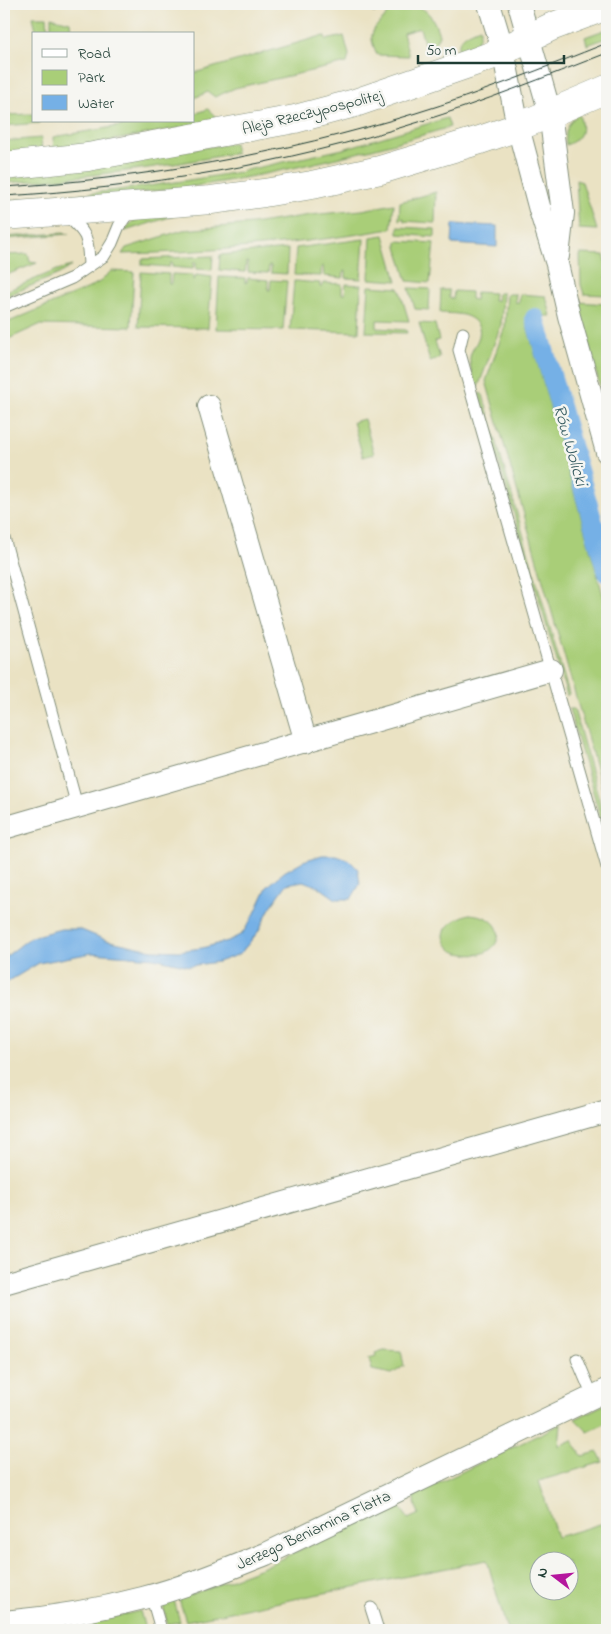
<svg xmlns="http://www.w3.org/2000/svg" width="611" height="1634" font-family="'Indie Flower',sans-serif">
<rect width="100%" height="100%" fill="#f6f6f2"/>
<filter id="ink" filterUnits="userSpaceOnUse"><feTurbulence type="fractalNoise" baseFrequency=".02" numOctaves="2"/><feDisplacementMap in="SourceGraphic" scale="10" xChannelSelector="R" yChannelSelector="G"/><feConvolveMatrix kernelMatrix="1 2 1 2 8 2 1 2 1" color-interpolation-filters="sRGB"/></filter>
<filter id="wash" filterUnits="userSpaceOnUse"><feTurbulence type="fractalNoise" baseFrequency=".0096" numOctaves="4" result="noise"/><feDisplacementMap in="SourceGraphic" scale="20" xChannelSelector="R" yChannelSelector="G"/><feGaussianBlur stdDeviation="1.12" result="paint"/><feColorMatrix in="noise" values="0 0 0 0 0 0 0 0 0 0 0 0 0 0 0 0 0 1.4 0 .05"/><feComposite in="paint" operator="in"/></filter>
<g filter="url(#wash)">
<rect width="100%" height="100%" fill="#eae2c3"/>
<!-- green -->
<g fill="#a9ce78" stroke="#648656" fill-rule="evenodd">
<path d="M 388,4 C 416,4 430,4 439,35 L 432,49 L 426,50 L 420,28 L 403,33 L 409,56 L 377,55 C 375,49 371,42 372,35 C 374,22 390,21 388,4 Z"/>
<path d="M 33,17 L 47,17 L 48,34 L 37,34 Z"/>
<path d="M 51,17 L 70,22 L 71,34 L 51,34 Z"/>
<path d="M 480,28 C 481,43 471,49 459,55 C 455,39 466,33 480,28 Z"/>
<path d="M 607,29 L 607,38 L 587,45 L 585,37 Z"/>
<path d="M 325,36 L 326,40 L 344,36 L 349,55 L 347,63 L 235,88 L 215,97 L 208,92 L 194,98 L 194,73 L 318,37 Z"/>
<path d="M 208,109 L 216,117 L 196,125 L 54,151 L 53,137 L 150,121 L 194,121 L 194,114 Z"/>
<path d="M 34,114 L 34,121 L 39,121 L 39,123 L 4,126 L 4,115 Z"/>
<path d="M 579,114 C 584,131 583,138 566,145 C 564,131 568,122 579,114 Z"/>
<path d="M 447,118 L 450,127 C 367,152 282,173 196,186 C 132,195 68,198 4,203 L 4,201 C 83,196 161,185 239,172 L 240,173 L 242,171 L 343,149 Z"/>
<path d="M 41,138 L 42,152 L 4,156 L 4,141 Z"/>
<path d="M 234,143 L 236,153 C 159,168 82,178 4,183 L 4,178 Z"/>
<path d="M 576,180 L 582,182 L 597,230 L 579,229 Z"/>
<path d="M 436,192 L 435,223 L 404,221 L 404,218 L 399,220 L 400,202 Z"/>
<path d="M 394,204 L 391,229 C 302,244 213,252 122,254 L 126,248 L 183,230 L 252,224 L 310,215 L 362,210 Z"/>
<path d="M 173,216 L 125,231 C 133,213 156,217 173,216 Z"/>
<path d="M 398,227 L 435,229 L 435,237 L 398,234 Z"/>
<path d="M 62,233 L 69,234 L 4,239 L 4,237 Z"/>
<path d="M 384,235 L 397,281 L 369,279 L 371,237 Z"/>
<path d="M 364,239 L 361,279 L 346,278 L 346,271 L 344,271 L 343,278 L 324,276 L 323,266 L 321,267 L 321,276 L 294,275 L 296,248 Z"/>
<path d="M 397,241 L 434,243 L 430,283 L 407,281 L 397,247 Z"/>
<path d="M 288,249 L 287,274 L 271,273 L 271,266 L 269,266 L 268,273 L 248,272 L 248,262 L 246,262 L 245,272 L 219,270 L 220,255 Z"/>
<path d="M 28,254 L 30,262 L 37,263 L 4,276 L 4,255 Z"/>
<path d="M 580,254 L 604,255 L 607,266 L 607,295 L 584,294 L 581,285 Z"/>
<path d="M 213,256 L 212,270 L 196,269 L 196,262 L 194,262 L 193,269 L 172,267 L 172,263 L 170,263 L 169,267 L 142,265 L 142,259 Z"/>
<path d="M 72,266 L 59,274 L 4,297 L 4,292 L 57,270 Z"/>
<path d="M 111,271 L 134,272 L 131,327 L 39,325 L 4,341 L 4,324 L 89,288 L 101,281 Z"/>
<path d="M 141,272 L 169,274 L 169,284 L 171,284 L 172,274 L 193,275 L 193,280 L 195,279 L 196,275 L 212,277 L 208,328 L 138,327 Z"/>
<path d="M 219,277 L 245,278 L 245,283 L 247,282 L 248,278 L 268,280 L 268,290 L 270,290 L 271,280 L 287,281 L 283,330 L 216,329 Z"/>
<path d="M 294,281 L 320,283 L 320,287 L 322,287 L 323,283 L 342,284 L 342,294 L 345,294 L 346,284 L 361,285 L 359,332 L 290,330 Z"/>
<path d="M 369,286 L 399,288 L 409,321 L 377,320 L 377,328 L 406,330 L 407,333 L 366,332 Z"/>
<path d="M 409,288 L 430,289 L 429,310 L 415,309 Z"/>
<path d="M 441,290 L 449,290 L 449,298 L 453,299 L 454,291 L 471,292 L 471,299 L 475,300 L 476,292 L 494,293 L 493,301 L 497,301 L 498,293 L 503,293 L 501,325 L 479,385 L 476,386 C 474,377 469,367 470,357 C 472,346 482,340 479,327 C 471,312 454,314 440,313 Z"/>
<path d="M 507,294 L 516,294 L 515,302 L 519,302 L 520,294 L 546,296 L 551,316 L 541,316 L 526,322 L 607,609 L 607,806 L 486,381 L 505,326 Z"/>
<path d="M 578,302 L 607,304 L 607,411 L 578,308 Z"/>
<path d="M 419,323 L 435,324 L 439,340 L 435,341 L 440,358 L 430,362 Z"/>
<path d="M 481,393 L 483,395 L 569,694 L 567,696 L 479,394 Z"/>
<path d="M 364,419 L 374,454 L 363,457 L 353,422 Z"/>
<path d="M 569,709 L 574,709 L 607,828 L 607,840 Z"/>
<path d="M 469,914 C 515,917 502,961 465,954 C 459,953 455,953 451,949 C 433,931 454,919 469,914 Z"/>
<path d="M 384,1350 L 401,1351 L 404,1366 L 392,1374 L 372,1370 L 369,1358 L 376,1356 L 375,1353 Z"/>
<path d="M 607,1403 L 607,1423 L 588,1432 L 575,1419 Z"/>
<path d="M 561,1424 L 559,1446 L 572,1440 L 582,1456 L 598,1452 L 603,1462 L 539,1481 L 557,1537 L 607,1522 L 607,1630 L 507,1630 L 487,1560 L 186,1621 L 179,1599 L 264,1567 L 398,1503 L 408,1519 L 419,1514 L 414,1500 L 414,1495 ZM 538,1562 L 568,1562 L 568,1592 L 538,1592 Z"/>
<path d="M 174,1600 L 180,1622 L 167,1624 L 163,1604 Z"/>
<path d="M 140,1611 L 145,1629 L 138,1630 L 53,1630 Z"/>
</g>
<!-- water -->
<g fill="#75b0e6" stroke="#4a768d">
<path d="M 453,224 L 497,226 L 497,247 L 452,244 Z"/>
<path d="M 322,855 L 336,855 L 349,860 L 358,869 L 360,884 L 351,899 L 336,899 L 319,887 L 303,881 L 287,884 L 270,908 L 258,932 L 240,954 L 218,962 L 189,966 L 154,958 L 92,953 L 39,963 L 4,984 L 4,958 L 31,937 L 61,929 L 79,929 L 106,940 L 152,950 L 179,951 L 202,948 L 228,941 L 242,934 L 254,915 L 267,887 L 284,872 L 303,861 Z"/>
</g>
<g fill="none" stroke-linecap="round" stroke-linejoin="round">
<!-- canal -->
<path stroke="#75b0e6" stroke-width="20" d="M 535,318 L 607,572"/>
</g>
</g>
<g filter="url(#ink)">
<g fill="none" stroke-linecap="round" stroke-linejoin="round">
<defs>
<g id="service">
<path d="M 371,4 L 373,6"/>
<path d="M 65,214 C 88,235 88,236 89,266"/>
<path d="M 4,307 L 72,278 L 104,256 L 112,243 L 119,226 L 131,209"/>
<path d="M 463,333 L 459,350 L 607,867"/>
<path d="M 4,538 L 77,806"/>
<path d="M 577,1359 L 593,1397"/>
<path d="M 151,1595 L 160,1626"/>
<path d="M 371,1608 L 378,1630"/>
</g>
<g id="minor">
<path d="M 489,4 L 503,50 L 518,127 L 540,210 L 557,264 L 569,316 L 607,452"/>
<path d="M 519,4 L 550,113 L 563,213 L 558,256"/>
<path d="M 209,406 L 306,742"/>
<path d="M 4,828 L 551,670"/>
<path d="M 4,1283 L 607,1111"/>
<path d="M 4,1622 C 50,1618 98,1610 143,1598 C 185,1587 226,1570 266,1554 L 607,1390"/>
</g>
<g id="tertiary">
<path d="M 4,166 L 88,157 L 295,119 L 355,103 L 474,62 L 493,55 L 551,27 L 607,6"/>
<path d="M 4,216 L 211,200 L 264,193 L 312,185 L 380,170 L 480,140 L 518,127 L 607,89"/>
</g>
</defs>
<!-- service casing -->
<use href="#service" stroke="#84907c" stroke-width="13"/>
<!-- minor casing -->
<use href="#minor" stroke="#84907c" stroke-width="24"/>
<!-- tertiary casing -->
<use href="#tertiary" stroke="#84907c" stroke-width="29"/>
<!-- service -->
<use href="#service" stroke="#fff" stroke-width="11"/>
<!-- minor -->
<use href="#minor" stroke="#fff" stroke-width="22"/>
<!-- tertiary -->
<use href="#tertiary" stroke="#fff" stroke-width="28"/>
<!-- tram -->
<g stroke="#1f3d34" stroke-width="1">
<path d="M 4,187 C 143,179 282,154 416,113 C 481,93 544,68 607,43"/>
<path d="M 4,196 C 144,188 285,164 419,122 C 483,102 545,77 607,53"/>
</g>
</g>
</g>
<g text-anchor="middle" stroke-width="5" stroke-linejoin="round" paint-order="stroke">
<!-- street labels -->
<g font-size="16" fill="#1f3d34" stroke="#f6f6f2">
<text transform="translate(312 111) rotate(-14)" y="6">Aleja Rzeczypospolitej</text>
<text transform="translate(313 1529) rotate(-25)" y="6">Jerzego Beniamina Flatta</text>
</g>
<!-- water labels -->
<g font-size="18" font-style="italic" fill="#345a60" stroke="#f6f6f2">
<text transform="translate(571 445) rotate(74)" y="6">Rów Wolicki</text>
</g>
</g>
<!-- margin -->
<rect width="611" height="1634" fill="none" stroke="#f6f6f2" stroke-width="20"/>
<!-- legend -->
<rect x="32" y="32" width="162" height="90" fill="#f6f6f2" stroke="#a0aca6"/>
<rect x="42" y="49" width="25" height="8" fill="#ffffff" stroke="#a0aca6"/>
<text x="78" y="58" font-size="15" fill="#1f3d34">Road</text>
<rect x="42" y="70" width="25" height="15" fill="#a9ce78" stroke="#a0aca6"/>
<text x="78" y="82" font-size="15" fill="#1f3d34">Park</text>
<rect x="42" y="95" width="25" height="15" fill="#75b0e6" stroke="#a0aca6"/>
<text x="78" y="108" font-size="15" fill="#1f3d34">Water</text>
<!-- north arrow -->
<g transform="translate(554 1576) rotate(286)"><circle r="24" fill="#f6f6f2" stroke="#a0aca6"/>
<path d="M0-4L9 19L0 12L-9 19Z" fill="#b5179e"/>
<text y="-8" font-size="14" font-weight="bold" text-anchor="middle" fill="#1f3d34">N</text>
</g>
<!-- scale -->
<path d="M418 55v8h146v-8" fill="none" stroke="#1f3d34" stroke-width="2.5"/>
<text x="426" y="55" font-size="15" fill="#1f3d34" stroke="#f6f6f2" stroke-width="4" paint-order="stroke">50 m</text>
</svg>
